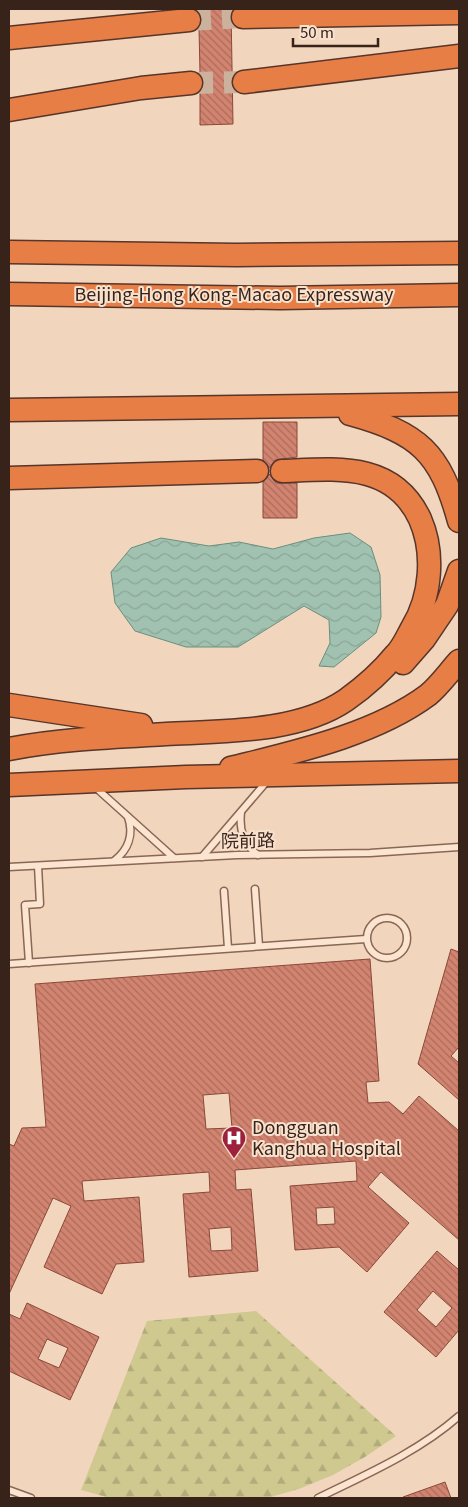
<svg xmlns="http://www.w3.org/2000/svg" width="468" height="1507" font-family="Georgia,'Noto Sans SC',serif">
<defs>
<pattern id="forest-firs" width="22" height="20" patternUnits="userSpaceOnUse" patternTransform="scale(1.25)"><rect width="22" height="20" fill="#cfc990"/><path d="M5 1l3.5 6h-7zM16 11l3.5 6h-7z" fill="#b2ac7c"/></pattern>
<pattern id="water-waves" width="16" height="10" patternUnits="userSpaceOnUse" patternTransform="scale(1.25)"><rect width="16" height="10" fill="#a1c2b1"/><path d="M0 5q4-4 8 0t8 0" fill="none" stroke="#8ba698"/></pattern>
<pattern id="building-back-hatch" width="6" height="6" patternUnits="userSpaceOnUse" patternTransform="scale(1.25)"><rect width="6" height="6" fill="#d28470"/><path d="M-1 5l2 2M0 0l6 6M5-1l2 2" fill="none" stroke="#ab6c5b"/></pattern>
</defs>
<rect width="100%" height="100%" fill="#f1d6bd"/>
<!-- forest -->
<path fill="url(#forest-firs)" d="M 256,1311 L 396,1436 L 365,1457 L 333,1475 L 299,1489 L 267,1498 L 110,1498 L 81,1490 L 147,1321 Z"/>
<!-- water -->
<path fill="url(#water-waves)" stroke="#68907d" d="M 350,533 L 371,547 L 380,575 L 381,617 L 376,633 L 334,667 L 319,666 L 330,643 L 329,620 L 304,606 L 238,647 L 186,647 L 135,631 L 115,603 L 111,572 L 131,548 L 161,538 L 209,546 L 239,542 L 273,549 L 314,538 Z"/>
<!-- building -->
<g fill="url(#building-back-hatch)" stroke="#8a4839" fill-rule="evenodd">
<path d="M 198,9 L 231,9 L 233,124 L 200,125 L 200,92 L 204,82 L 200,73 L 199,28 L 202,19 Z"/>
<path d="M 263,422 L 297,422 L 297,457 L 275,460 L 270,468 L 263,460 Z"/>
<path d="M 269,474 L 276,483 L 297,483 L 297,518 L 263,518 L 263,482 Z"/>
<path d="M 451,949 L 459,952 L 459,1047 L 451,1056 L 459,1063 L 459,1100 L 418,1064 Z"/>
<path d="M 370,959 L 379,1081 L 366,1082 L 368,1103 L 389,1102 L 403,1114 L 419,1096 L 459,1131 L 459,1240 L 381,1172 L 368,1187 L 409,1223 L 367,1272 L 339,1247 L 295,1250 L 290,1186 L 357,1181 L 356,1161 L 235,1170 L 236,1190 L 251,1189 L 258,1271 L 189,1277 L 183,1194 L 210,1192 L 209,1172 L 82,1181 L 84,1201 L 139,1197 L 144,1262 L 116,1264 L 102,1294 L 44,1267 L 71,1206 L 53,1198 L 9,1294 L 9,1144 L 14,1146 L 22,1128 L 46,1127 L 35,984 ZM 229,1093 L 232,1128 L 206,1129 L 203,1095 ZM 334,1207 L 335,1224 L 317,1225 L 316,1208 ZM 231,1227 L 232,1250 L 211,1251 L 209,1229 Z"/>
<path d="M 437,1251 L 459,1270 L 459,1330 L 436,1357 L 384,1312 ZM 433,1291 L 452,1308 L 436,1327 L 417,1310 Z"/>
<path d="M 27,1303 L 99,1337 L 70,1400 L 9,1371 L 9,1314 L 20,1319 ZM 47,1339 L 68,1348 L 59,1368 L 38,1359 Z"/>
<path d="M 445,1482 L 451,1498 L 404,1498 L 403,1497 Z"/>
</g>
<g fill="none" stroke-linecap="round" stroke-linejoin="round">
<!-- highway-tunnel -->
<g stroke="#ccb29d" stroke-width="22" stroke-dasharray="22 11" stroke-linecap="butt">
<path d="M 189,20 L 243,17"/>
<path d="M 191,83 L 244,82"/>
</g>
<defs>
<g id="lane">
<path d="M 95,787 L 174,858"/>
<path d="M 241,812 C 239,830 243,844 258,855"/>
<path d="M 202,857 L 268,780"/>
<path d="M 114,861 C 128,850 134,835 128,817"/>
<path d="M 9,867 L 237,855 L 370,853 L 459,847"/>
<path d="M 255,889 L 259,946"/>
<path d="M 224,891 L 228,948"/>
<circle cx="387" cy="938" r="20"/>
<path d="M 29,963 L 25,905 L 40,904 L 38,866"/>
<path d="M 9,964 L 366,939"/>
<path d="M 9,1490 L 31,1498"/>
<path d="M 318,1498 C 367,1474 418,1452 459,1416"/>
</g>
<g id="highway">
<path d="M 243,17 L 459,13"/>
<path d="M 9,38 L 189,20"/>
<path d="M 244,82 L 459,56"/>
<path d="M 9,110 L 141,88 L 191,83"/>
<path d="M 9,252 L 237,255 L 459,253"/>
<path d="M 9,294 L 280,298 L 459,295"/>
<path d="M 9,410 L 459,404"/>
<path d="M 350,414 C 419,433 440,452 459,521"/>
<path d="M 9,478 L 257,471"/>
<path d="M 403,663 L 424,639 L 447,605 L 459,571"/>
<path d="M 9,705 L 141,725"/>
<path d="M 9,749 C 61,739 114,737 166,734 C 222,731 298,733 346,700 C 363,688 383,670 396,654 C 403,647 407,637 412,628 C 431,597 435,553 420,519 C 393,461 335,469 282,471"/>
<path d="M 231,768 C 295,752 374,735 428,695 C 439,686 449,672 459,661"/>
<path d="M 9,785 L 186,777 L 459,771"/>
</g>
</defs>
<!-- lane casing -->
<use href="#lane" stroke="#8a6655" stroke-width="9"/>
<!-- highway casing -->
<use href="#highway" stroke="#57352a" stroke-width="25"/>
<!-- lane -->
<use href="#lane" stroke="#fbe5d0" stroke-width="6"/>
<!-- highway -->
<use href="#highway" stroke="#e77e46" stroke-width="22"/>
</g>
<!-- icons -->
<defs>
<symbol id="hospital-pin" viewBox="-11 -11 22 30"><path d="M0 17L-7.5 6A9.5 9.5 0 1 1 7.5 6Z" fill="#9d213c" stroke="#f8e2cd"/><path d="M-5-5h3v3.5h4V-5h3V5h-3V1.5h-4V5h-3Z" fill="#fff"/></symbol>
</defs>
<g fill-rule="evenodd">
<use href="#hospital-pin" x="220" y="1124" width="28" height="38"/>
</g>
<g text-anchor="middle" stroke-width="4" stroke-linejoin="round" paint-order="stroke">
<!-- street labels -->
<g font-size="18" fill="#38231b" stroke="#f8e2cd">
<text x="234" y="301">Beijing-Hong Kong-Macao Expressway</text>
<text transform="translate(248 841) rotate(-1)" y="6">院前路</text>
</g>
<!-- poi labels -->
<g font-size="18" fill="#38231b" stroke="#f8e2cd" text-anchor="start">
<text x="252" y="1134">Dongguan<tspan x="252" dy="21">Kanghua Hospital</tspan></text>
</g>
</g>
<!-- border -->
<rect width="468" height="1507" fill="none" stroke="#38231b" stroke-width="20"/>
<!-- scale -->
<path d="M293 38v8h85v-8" fill="none" stroke="#38231b" stroke-width="2.5"/>
<text x="300" y="38" font-size="15" fill="#38231b" stroke="#f8e2cd" stroke-width="4" paint-order="stroke">50 m</text>
</svg>
